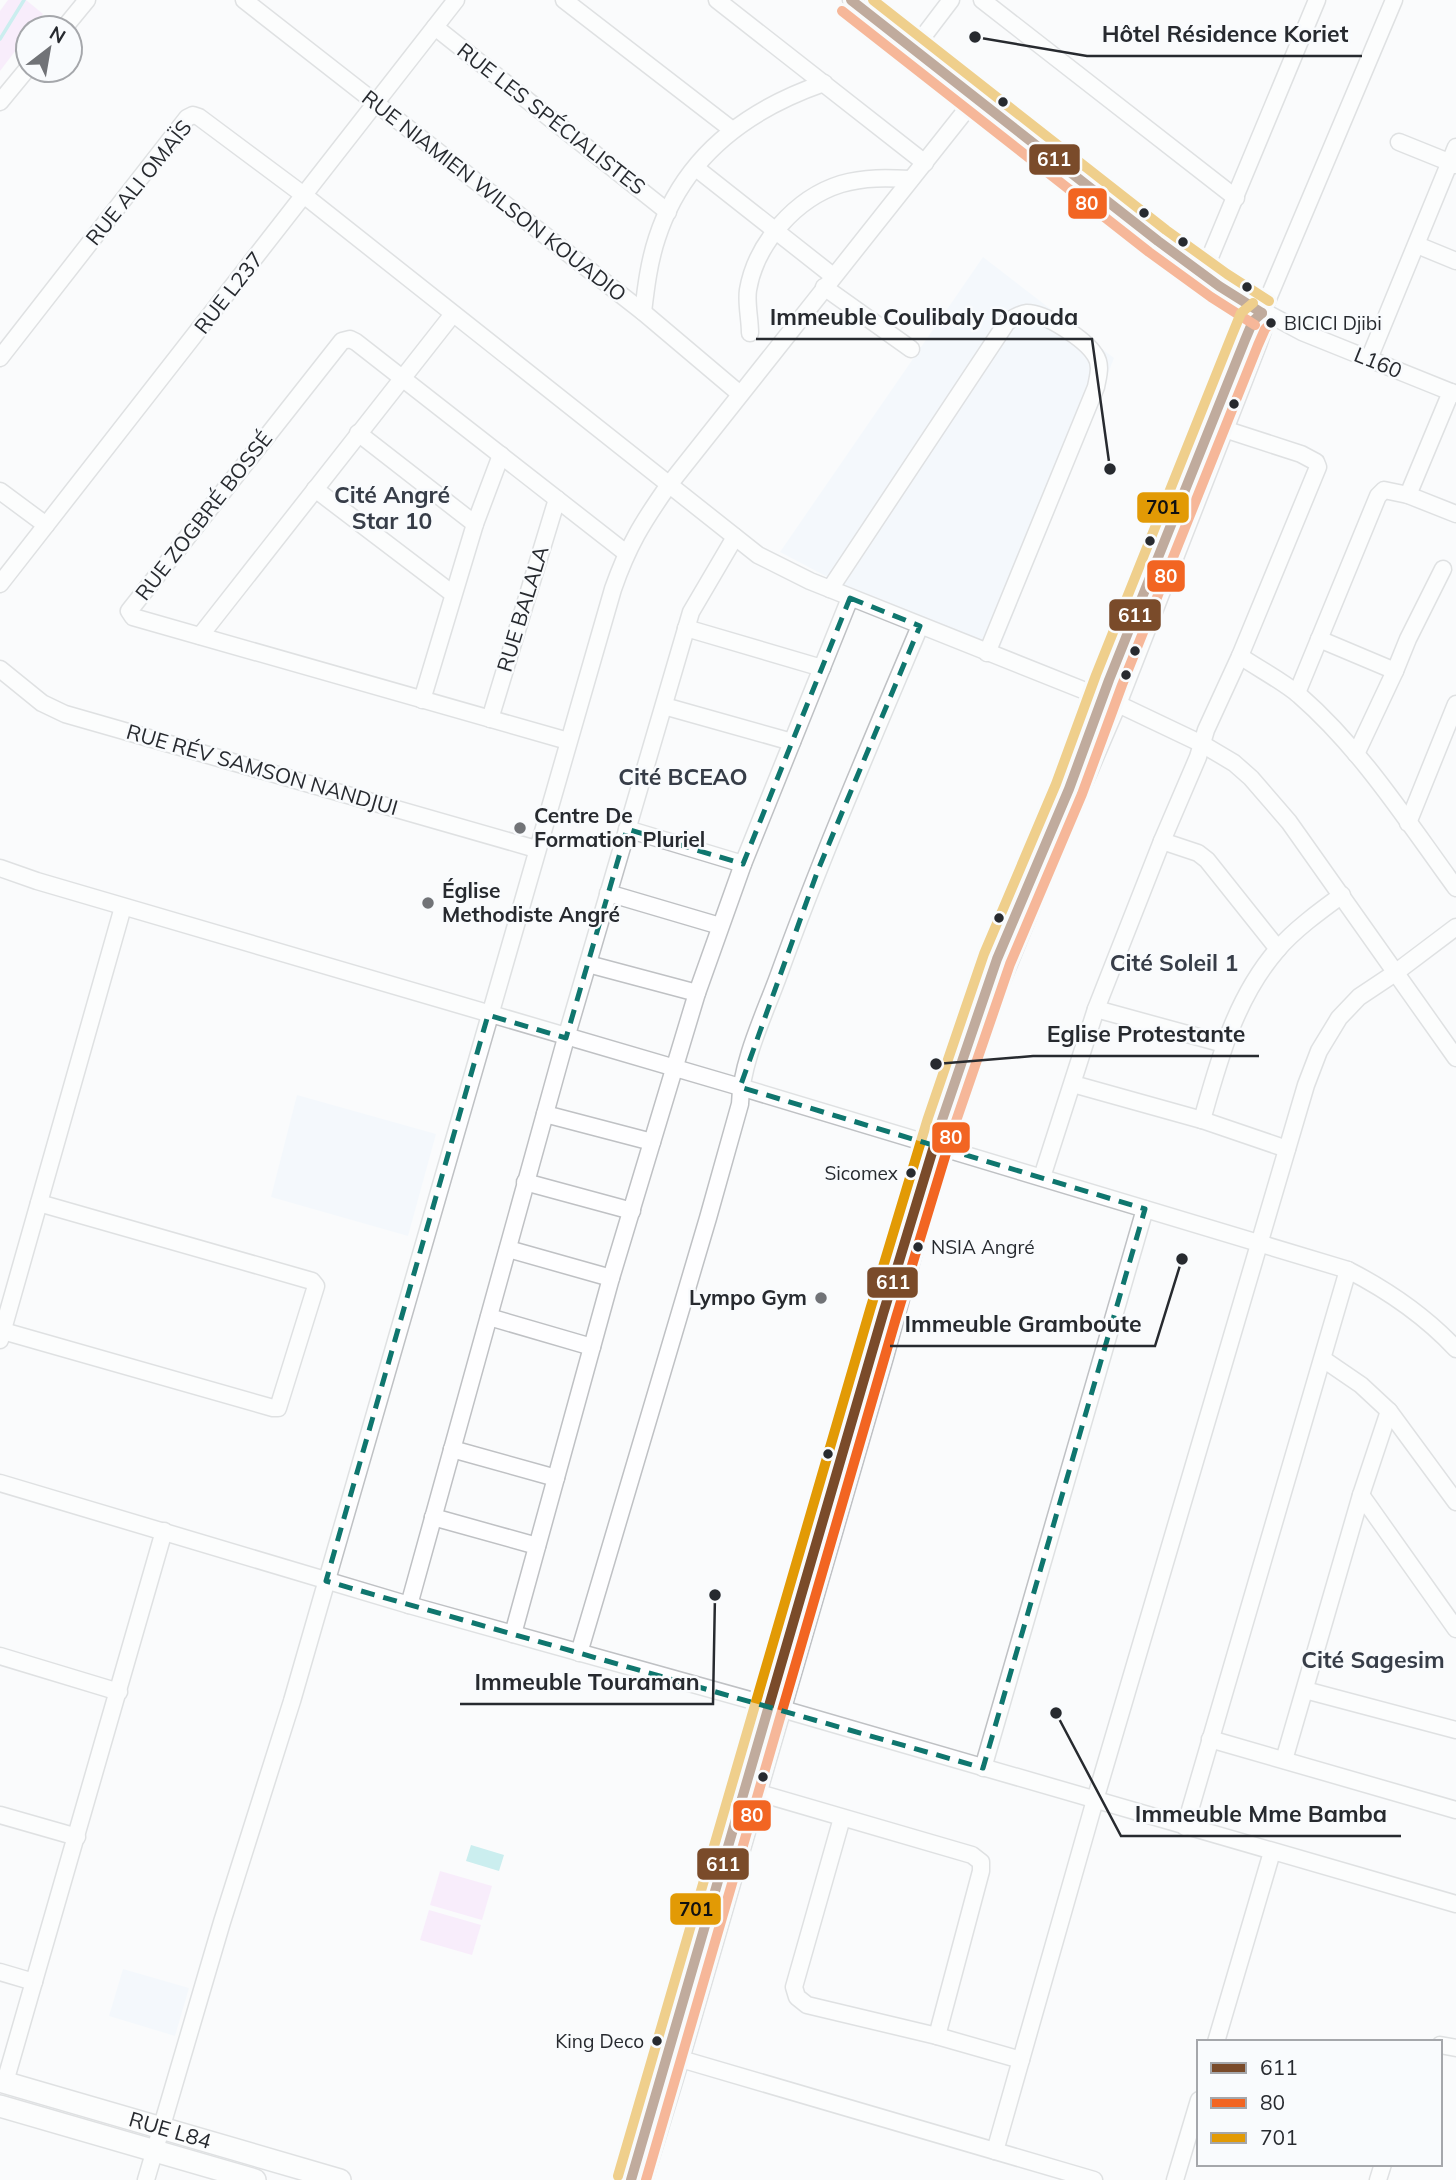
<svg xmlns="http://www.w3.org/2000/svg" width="1456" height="2180" font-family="Mulish,sans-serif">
<rect width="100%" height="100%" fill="#fafbfc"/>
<!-- built -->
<g fill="#eef4fd">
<path d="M 983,257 L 1114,358 L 1000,648 L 839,583 L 780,552 Z"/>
<path d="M 297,1095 L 436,1134 L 408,1236 L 271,1197 Z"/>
<path d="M 123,1969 L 189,1988 L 175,2036 L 109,2016 Z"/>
</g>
<!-- green -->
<g fill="#f7dbfb">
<path d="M 8,0 L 26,0 L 43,14 L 32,28 L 28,28 L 28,34 L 0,71 L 0,11 Z"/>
<path d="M 440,1871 L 492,1886 L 482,1920 L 430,1905 Z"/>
<path d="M 429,1910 L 481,1925 L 472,1955 L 420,1940 Z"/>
</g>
<!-- water -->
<path fill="#92dde0" d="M 471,1845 L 504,1855 L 499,1871 L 466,1861 Z"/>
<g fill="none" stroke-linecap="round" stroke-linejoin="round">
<!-- stream -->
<path stroke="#92dde0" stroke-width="3.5" d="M 0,39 L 24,0"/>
<defs>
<g id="minor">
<path d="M 244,0 L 643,312 L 740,394"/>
<path d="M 564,0 L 731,129"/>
<path d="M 717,0 L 925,163"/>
<path d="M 851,0 L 974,100 L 1235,296 L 1302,332 L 1456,394"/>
<path d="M 982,0 L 1236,198"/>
<path d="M 435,27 L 668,212"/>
<path d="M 64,28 L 87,0"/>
<path d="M 913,50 L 951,0"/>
<path d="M 0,102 L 28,68"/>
<path d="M 1399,142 L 1456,165"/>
<path d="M 696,168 L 833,276"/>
<path d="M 1417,245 L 1456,261"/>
<path d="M 1203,274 L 1317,0"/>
<path d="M 824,287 L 911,349"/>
<path d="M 643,312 C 646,287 649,262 657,238 C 683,157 746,110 824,83"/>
<path d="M 750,333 C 750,319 746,303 748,290 C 756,243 796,198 841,184 C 865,177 888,178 911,179"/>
<path d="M 0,358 L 187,118 L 193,115 L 199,117 L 305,196 L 758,555 L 810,581 L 1118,704 L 1202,744 L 1234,763 L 1251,778 L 1289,822 L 1456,1058"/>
<path d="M 1369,359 L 1456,147"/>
<path d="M 358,433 L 475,524"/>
<path d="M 315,489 L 453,594"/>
<path d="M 0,491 L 46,525"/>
<path d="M 1408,495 L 1456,514"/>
<path d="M 0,584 L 456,0"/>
<path d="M 830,589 L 1007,322 C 1013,318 1019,314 1027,313 C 1045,313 1085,339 1095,355 C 1102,365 1098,376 1096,387 L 987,653"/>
<path d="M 686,628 L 822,668"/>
<path d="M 200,636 L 453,314"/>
<path d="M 1319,639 L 1395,671 L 1408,639 L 1443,569"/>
<path d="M 1240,656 C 1259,669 1281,680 1299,695 C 1362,750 1407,821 1456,888"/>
<path d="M 0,669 L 42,703 L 65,714 L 536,849"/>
<path d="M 1297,693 L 1378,496 L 1384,490 L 1408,495 L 1451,392"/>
<path d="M 422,700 L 475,524 L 501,455"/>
<path d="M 664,706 L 792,742"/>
<path d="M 490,719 L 557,499"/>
<path d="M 568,741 L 133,617 L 129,611 L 342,341 L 350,339 L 356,342 L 626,553"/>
<path d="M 1356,754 L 1395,671"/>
<path d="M 1408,823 L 1456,704"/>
<path d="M 627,829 L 743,864"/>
<path d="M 1162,841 L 1198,853 L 1207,860 L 1278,949"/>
<path d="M 0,868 L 37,881 L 740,1087 L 1348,1270 C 1387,1290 1426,1317 1456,1349"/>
<path d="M 608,893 L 720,926"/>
<path d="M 588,964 L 697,993"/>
<path d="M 993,1003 L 1052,858 L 1118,704 L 1258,345 L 1265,325 L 1262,313"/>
<path d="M 1096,1009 L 1224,1044"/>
<path d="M 1073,1084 L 1202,1120 L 1287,1149"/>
<path d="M 545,1114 L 652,1142"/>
<path d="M 1202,1120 C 1219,1060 1235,999 1277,950 C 1294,930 1320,911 1342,895"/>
<path d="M 1042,1177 L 1096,1009 L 1162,841 L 1198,757 L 1206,730 L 1240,656 L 1318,467 L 1316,462 L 1301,454 L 1224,429"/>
<path d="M 525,1182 L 632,1211"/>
<path d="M 508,1249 L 611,1278"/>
<path d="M 489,1317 L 592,1347"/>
<path d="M 3,1331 L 273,1408 L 278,1408 L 316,1286 L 312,1281 L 39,1203"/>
<path d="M 0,1340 L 123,907"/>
<path d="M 1323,1359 L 1361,1385 L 1389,1411 L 1456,1502"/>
<path d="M 452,1449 L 556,1478"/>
<path d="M 0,1483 L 409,1605 L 782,1709 L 1456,1904"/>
<path d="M 1361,1495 L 1456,1629"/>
<path d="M 433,1517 L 537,1546"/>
<path d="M 409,1605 L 566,1038 L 691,612 L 735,537"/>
<path d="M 513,1634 L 611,1278 L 697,993 L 743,864 L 850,598"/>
<path d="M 579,1653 L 708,1218 L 740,1104 C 741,1063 764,1015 778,977 C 821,858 871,742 920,626"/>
<path d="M 0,1656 L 119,1692"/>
<path d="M 1305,1690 L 1456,1730"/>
<path d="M 1210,1739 L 1456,1810"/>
<path d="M 1284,1760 L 1361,1495 L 1389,1411"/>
<path d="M 983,1768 L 1145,1209"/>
<path d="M 749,1790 L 972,1855 L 981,1862 L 981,1871 L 937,2036"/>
<path d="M 0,1815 L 77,1837"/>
<path d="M 842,1818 L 794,1987 L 797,1997 L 807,2005 L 937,2036 L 1021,2060"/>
<path d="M 1185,1827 L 1348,1270"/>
<path d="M 0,1972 L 34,1982"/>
<path d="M 1216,2042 L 1272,1852"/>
<path d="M 1440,2045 L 1456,2048"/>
<path d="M 674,2057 L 1094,2180"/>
<path d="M 5,2082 L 164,1531"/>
<path d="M 995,2151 L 1095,1800 L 1306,1085 L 1319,1051 L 1339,1018 L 1359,997 L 1395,973 L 1456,927"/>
<path d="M 146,2180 L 222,1922 L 292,1701 L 613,589 C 628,546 642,523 668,486 L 974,100"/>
<path d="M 631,2180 L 770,1706 L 883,1314 L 941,1123 L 997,959 L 1069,789 L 1109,680 L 1245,340 L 1253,321 L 1262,313 L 1394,0"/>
<path d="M 644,2180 L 681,2059 L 885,1357 L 936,1172 L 981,1037"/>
<path d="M 1175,2180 L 1199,2100"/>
<path d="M 1378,2180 L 1383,2164"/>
</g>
<g id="major">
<path id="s1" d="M 0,2081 L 340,2180"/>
<path d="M 0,2106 L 255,2180"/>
</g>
</defs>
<!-- minor casing -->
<use href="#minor" stroke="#bfc1c4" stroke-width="19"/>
<!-- major casing -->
<use href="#major" stroke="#bfc1c4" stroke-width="24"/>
<!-- minor -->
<use href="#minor" stroke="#fefeff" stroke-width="16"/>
<!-- major -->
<use href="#major" stroke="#fefeff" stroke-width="21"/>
<defs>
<g id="bus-1">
<path d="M 851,0 L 1158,241 L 1219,286 L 1262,313"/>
<path d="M 631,2180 L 883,1314 L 941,1123 L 997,959 L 1069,789 L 1109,680 L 1245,340 L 1253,321 L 1262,313"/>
</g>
<g id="bus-2">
<path d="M 842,11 L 1149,252 L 1211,297 L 1255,325"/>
<path d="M 646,2180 L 896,1318 L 954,1127 L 1010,964 L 1082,794 L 1122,685 L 1258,345 L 1265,329 L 1271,323"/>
</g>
<g id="bus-3">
<path d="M 873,0 L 1166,230 L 1227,274 L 1269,301"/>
<path d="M 618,2176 L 870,1310 L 928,1118 L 984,954 L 1056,784 L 1096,675 L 1232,335 L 1241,313 L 1253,303"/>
</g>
</defs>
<!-- bus-1 casing -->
<use href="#bus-1" stroke="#f9fbfd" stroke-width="16"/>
<!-- bus-2 casing -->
<use href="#bus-2" stroke="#f9fbfd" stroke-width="16"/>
<!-- bus-3 casing -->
<use href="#bus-3" stroke="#f9fbfd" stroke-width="16"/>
<!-- bus-1 -->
<use href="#bus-1" stroke="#7a4b2a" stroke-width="10"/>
<!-- bus-2 -->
<use href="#bus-2" stroke="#f26522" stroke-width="10"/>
<!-- bus-3 -->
<use href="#bus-3" stroke="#e29a05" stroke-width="10"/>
</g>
<!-- marked area -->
<path d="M0 0H1456V2180H0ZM 850,598 L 920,626 L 818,870 L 740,1087 L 1145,1209 L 983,1768 L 326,1581 L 488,1015 L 566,1038 L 627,829 L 743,864 Z" fill="#fafbfc" fill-opacity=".55" fill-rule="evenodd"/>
<path fill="none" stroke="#0f766e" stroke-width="5" stroke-dasharray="14 9" stroke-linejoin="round" d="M 850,598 L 920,626 L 818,870 L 740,1087 L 1145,1209 L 983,1768 L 326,1581 L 488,1015 L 566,1038 L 627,829 L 743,864 Z"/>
<!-- markers -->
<g fill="#272a2f" stroke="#f9fbfd" stroke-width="2.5">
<circle cx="1003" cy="102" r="6"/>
<circle cx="1144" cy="213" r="6"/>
<circle cx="1183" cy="242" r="6"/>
<circle cx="1247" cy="287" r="6"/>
<circle cx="1271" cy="323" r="6"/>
<circle cx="1234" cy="404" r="6"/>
<circle cx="1150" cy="541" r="6"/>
<circle cx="1135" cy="651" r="6"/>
<circle cx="1126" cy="675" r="6"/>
<circle cx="999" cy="918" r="6"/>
<circle cx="911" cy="1173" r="6"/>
<circle cx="918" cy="1247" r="6"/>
<circle cx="828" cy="1454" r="6"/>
<circle cx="763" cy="1777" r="6"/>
<circle cx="657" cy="2041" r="6"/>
</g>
<g fill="#717377" stroke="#f9fbfd" stroke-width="2.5">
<circle cx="520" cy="828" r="7"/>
<circle cx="428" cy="903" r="7"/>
<circle cx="821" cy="1298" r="7"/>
</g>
<g text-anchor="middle" stroke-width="5" stroke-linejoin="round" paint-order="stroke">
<!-- bus labels -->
<g font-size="19" fill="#272a2f" stroke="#f9fbfd" text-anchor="start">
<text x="1284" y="330">BICICI Djibi</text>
<text x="898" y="1180" text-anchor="end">Sicomex</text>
<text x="931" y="1254">NSIA Angré</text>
<text x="644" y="2048" text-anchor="end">King Deco</text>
</g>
<!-- street labels -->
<g font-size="21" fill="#272a2f" stroke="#f9fbfd">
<text transform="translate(551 119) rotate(38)" y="7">RUE LES SPÉCIALISTES</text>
<text transform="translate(139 183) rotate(-51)" y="7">RUE ALI OMAÏS</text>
<text transform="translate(494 196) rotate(38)" y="7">RUE NIAMIEN WILSON KOUADIO</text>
<text transform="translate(229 293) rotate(-52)" y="7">RUE L237</text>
<text transform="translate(1378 363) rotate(22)" y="7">L160</text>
<text transform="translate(204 516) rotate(-52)" y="7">RUE ZOGBRÉ BOSSÉ</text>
<text transform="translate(523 609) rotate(-73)" y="7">RUE BALALA</text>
<text transform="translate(262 770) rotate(16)" y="7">RUE RÉV SAMSON NANDJUI</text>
<text dy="7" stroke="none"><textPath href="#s1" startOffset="177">RUE L84</textPath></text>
</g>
<!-- poi labels -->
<g font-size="21" font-weight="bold" fill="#272a2f" stroke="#f9fbfd" text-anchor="start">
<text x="534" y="823">Centre De<tspan x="534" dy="24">Formation Pluriel</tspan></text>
<text x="442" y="898">Église<tspan x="442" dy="24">Methodiste Angré</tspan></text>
<text x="807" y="1305" text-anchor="end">Lympo Gym</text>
</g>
<!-- neighbourhood labels -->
<g font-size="23" font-weight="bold" fill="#373d48" stroke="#f9fbfd">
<text x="392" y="503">Cité Angré<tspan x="392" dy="26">Star 10</tspan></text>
<text x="683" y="785">Cité BCEAO</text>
<text x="1174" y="971">Cité Soleil 1</text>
<text x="1373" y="1668">Cité Sagesim</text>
</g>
</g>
<!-- callouts -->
<path fill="none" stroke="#272a2f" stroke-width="2.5" d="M975 37L1087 56H1362M1110 469L1092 339H756M936 1064L1033 1056H1259M1182 1259L1155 1346H890M715 1595L713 1704H460M1056 1713L1121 1836H1401"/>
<g fill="#272a2f" stroke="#f9fbfd" stroke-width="2.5">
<circle cx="975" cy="37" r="7"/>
<circle cx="1110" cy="469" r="7"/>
<circle cx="936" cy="1064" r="7"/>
<circle cx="1182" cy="1259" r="7"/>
<circle cx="715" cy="1595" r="7"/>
<circle cx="1056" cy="1713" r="7"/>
</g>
<g font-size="23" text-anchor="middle" font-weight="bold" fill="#272a2f" stroke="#f9fbfd" stroke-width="5" stroke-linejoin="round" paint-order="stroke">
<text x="1225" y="42">Hôtel Résidence Koriet</text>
<text x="924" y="325">Immeuble Coulibaly Daouda</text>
<text x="1146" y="1042">Eglise Protestante</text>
<text x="1023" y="1332">Immeuble Gramboute</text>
<text x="587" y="1690">Immeuble Touraman</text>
<text x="1261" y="1822">Immeuble Mme Bamba</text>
</g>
<g stroke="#f9fbfd" stroke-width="2.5">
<rect x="1028" y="143" width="53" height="33" rx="7" fill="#7a4b2a"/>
<rect x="1067" y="187" width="41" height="33" rx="7" fill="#f26522"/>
<rect x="1136" y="491" width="54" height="33" rx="7" fill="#e29a05"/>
<rect x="1146" y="559" width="40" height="34" rx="7" fill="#f26522"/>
<rect x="1108" y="598" width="54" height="34" rx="7" fill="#7a4b2a"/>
<rect x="931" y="1121" width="40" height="33" rx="7" fill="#f26522"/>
<rect x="866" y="1266" width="53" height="33" rx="7" fill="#7a4b2a"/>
<rect x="732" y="1799" width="40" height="33" rx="7" fill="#f26522"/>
<rect x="696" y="1847" width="54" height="34" rx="7" fill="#7a4b2a"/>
<rect x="669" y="1892" width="53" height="34" rx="7" fill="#e29a05"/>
</g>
<g font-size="19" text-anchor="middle" font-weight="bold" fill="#fff">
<text x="1054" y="166">611</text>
<text x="1087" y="210">80</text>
<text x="1166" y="583">80</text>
<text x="1135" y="622">611</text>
<text x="951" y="1144">80</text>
<text x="893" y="1289">611</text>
<text x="752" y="1822">80</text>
<text x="723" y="1871">611</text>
</g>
<g font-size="19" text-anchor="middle" font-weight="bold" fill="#111">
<text x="1163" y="514">701</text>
<text x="696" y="1916">701</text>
</g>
<!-- legend -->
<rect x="1197" y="2040" width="245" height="126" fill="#f9fbfd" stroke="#a5a7ab" stroke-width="2"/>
<rect x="1211" y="2063" width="35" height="10" fill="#7a4b2a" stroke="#a5a7ab" stroke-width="2"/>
<text x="1260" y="2075" font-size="21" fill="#272a2f">611</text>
<rect x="1211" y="2098" width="35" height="10" fill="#f26522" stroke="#a5a7ab" stroke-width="2"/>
<text x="1260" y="2110" font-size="21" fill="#272a2f">80</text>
<rect x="1211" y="2133" width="35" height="10" fill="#e29a05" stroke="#a5a7ab" stroke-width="2"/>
<text x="1260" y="2145" font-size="21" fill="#272a2f">701</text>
<!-- north arrow -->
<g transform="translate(49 49) rotate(31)"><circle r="33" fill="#f9fbfd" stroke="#a5a7ab" stroke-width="2"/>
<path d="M0-5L12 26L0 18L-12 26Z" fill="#717377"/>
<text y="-10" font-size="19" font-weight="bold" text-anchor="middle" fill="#272a2f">N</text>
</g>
</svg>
